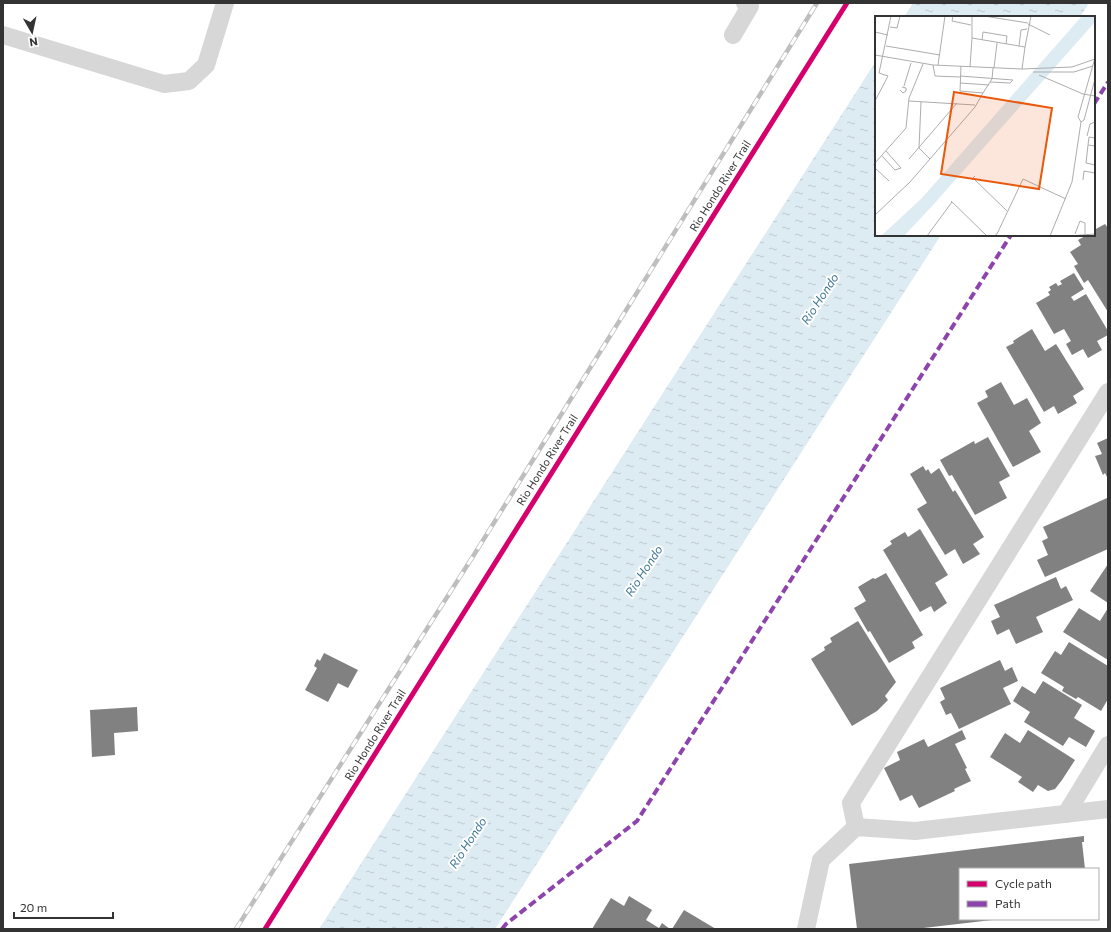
<svg xmlns="http://www.w3.org/2000/svg" width="1111" height="932" font-family="Commissioner,sans-serif">
<defs>
<pattern id="water-ripples" width="26" height="14" patternUnits="userSpaceOnUse"><rect width="26" height="14" fill="#ddebf3"/><path d="M2 4q2-2 4 0t4 0M15 11q2-2 4 0t4 0" fill="none" stroke="#becad1"/></pattern>
</defs>
<rect width="100%" height="100%" fill="#fff"/>
<!-- water -->
<g fill="url(#water-ripples)">
<path d="M 913,3 L 1089,3 L 1080,17 L 904,17 Z"/>
<path d="M 876,61 L 876,235 L 941,235 L 495,929 L 319,929 Z"/>
</g>
<!-- building -->
<g fill="#818181">
<path d="M 1105,224 L 1108,228 L 1108,312 L 1088,280 L 1084,283 L 1074,266 L 1078,264 L 1070,252 L 1081,245 L 1078,240 L 1087,235 L 1094,235 L 1094,230 Z"/>
<path d="M 1074,273 L 1084,289 L 1071,297 L 1074,301 L 1086,294 L 1108,331 L 1108,335 L 1097,341 L 1102,350 L 1088,358 L 1083,349 L 1072,355 L 1066,344 L 1071,341 L 1064,329 L 1054,334 L 1036,303 L 1050,295 L 1048,292 L 1051,290 L 1049,287 L 1056,283 L 1058,286 L 1062,284 L 1060,281 Z"/>
<path d="M 1032,329 L 1045,351 L 1056,344 L 1084,389 L 1073,396 L 1077,403 L 1058,414 L 1054,406 L 1044,412 L 1006,347 L 1014,343 L 1013,341 Z"/>
<path d="M 1001,382 L 1014,405 L 1027,398 L 1041,423 L 1029,431 L 1041,452 L 1013,467 L 977,403 L 988,397 L 985,391 Z"/>
<path d="M 988,437 L 1010,476 L 999,482 L 1007,498 L 975,515 L 952,475 L 949,476 L 940,460 L 974,441 L 975,444 Z"/>
<path d="M 1108,438 L 1108,479 L 1105,473 L 1103,475 L 1095,456 L 1102,454 L 1097,443 Z"/>
<path d="M 923,466 L 926,471 L 928,469 L 931,474 L 939,468 L 953,492 L 955,490 L 984,537 L 973,544 L 980,554 L 963,564 L 955,549 L 945,555 L 917,509 L 927,503 L 910,474 Z"/>
<path d="M 1107,498 L 1108,501 L 1108,549 L 1045,577 L 1037,560 L 1048,555 L 1042,541 L 1048,538 L 1043,527 Z"/>
<path d="M 920,529 L 948,575 L 935,583 L 947,603 L 934,612 L 931,606 L 920,612 L 883,550 L 892,544 L 890,541 L 905,532 L 908,537 Z"/>
<path d="M 1108,564 L 1108,603 L 1090,591 Z"/>
<path d="M 886,573 L 923,635 L 912,642 L 915,648 L 889,663 L 870,631 L 868,632 L 854,608 L 866,601 L 858,587 L 873,578 L 875,579 Z"/>
<path d="M 1056,577 L 1061,589 L 1066,586 L 1073,600 L 1036,617 L 1043,632 L 1016,644 L 1009,629 L 997,635 L 991,621 L 1000,617 L 994,605 Z"/>
<path d="M 1079,608 L 1100,621 L 1108,608 L 1108,660 L 1063,632 Z"/>
<path d="M 858,621 L 896,682 L 885,696 L 888,700 L 877,711 L 852,726 L 811,659 L 825,650 L 824,647 L 832,642 L 830,638 Z"/>
<path d="M 1069,642 L 1108,666 L 1108,699 L 1101,711 L 1078,697 L 1076,699 L 1062,691 L 1064,687 L 1041,673 L 1055,651 L 1061,655 Z"/>
<path d="M 324,653 L 358,670 L 348,688 L 338,683 L 328,702 L 305,690 L 317,668 L 314,666 L 317,659 L 320,661 Z"/>
<path d="M 1000,660 L 1005,671 L 1012,667 L 1018,681 L 1003,688 L 1011,704 L 959,729 L 951,713 L 946,715 L 940,702 L 945,699 L 940,688 Z"/>
<path d="M 1043,681 L 1082,705 L 1074,718 L 1095,731 L 1086,747 L 1069,737 L 1063,746 L 1024,722 L 1030,712 L 1013,701 L 1022,686 L 1035,694 Z"/>
<path d="M 137,707 L 138,731 L 114,733 L 115,755 L 92,757 L 90,710 Z"/>
<path d="M 962,730 L 966,739 L 955,744 L 967,768 L 965,769 L 971,781 L 954,789 L 955,791 L 919,808 L 912,795 L 900,801 L 884,768 L 900,760 L 897,752 L 924,739 L 928,747 Z"/>
<path d="M 1028,730 L 1075,760 L 1062,780 L 1055,789 L 1048,791 L 1038,785 L 1033,792 L 1018,782 L 1022,777 L 990,757 L 1005,733 L 1020,743 Z"/>
<path d="M 1084,836 L 1084,842 L 1082,842 L 1085,869 L 960,869 L 960,919 L 992,919 L 992,920 L 915,929 L 857,929 L 849,864 Z"/>
<path d="M 629,896 L 652,910 L 646,920 L 659,928 L 662,923 L 670,929 L 592,929 L 611,898 L 624,906 Z"/>
<path d="M 684,910 L 716,929 L 672,929 Z"/>
</g>
<g fill="none" stroke-linecap="round" stroke-linejoin="round">
<!-- service -->
<g stroke="#d7d7d7" stroke-width="18">
<path d="M 3,35 L 164,84 L 189,81 L 206,65 L 225,3"/>
<path d="M 733,35 L 750,6 L 745,3"/>
<path d="M 1066,814 L 1108,745"/>
<path d="M 856,827 L 851,803 L 1108,392"/>
<path d="M 806,929 L 821,860 L 856,827 L 915,831 L 1108,809"/>
</g>
<defs>
<path id="rail" d="M 236,929 L 477,550 L 817,3"/>
</defs>
<!-- rail casing -->
<use href="#rail" stroke="#bebebe" stroke-width="4.5"/>
<!-- rail -->
<use href="#rail" stroke="#fff" stroke-width="3" stroke-dasharray="9" stroke-linecap="butt"/>
<!-- quiet -->
<g stroke="#8e44ad" stroke-width="4" stroke-dasharray="8 4" stroke-linecap="butt">
<path d="M 1094,104 L 1108,82"/>
<path d="M 502,929 L 506,924 L 637,821 L 1011,235"/>
</g>
<defs>
<path id="cycleway" d="M 265,929 L 847,3"/>
</defs>
<!-- cycleway casing -->
<use href="#cycleway" stroke="#fff" stroke-width="8"/>
<!-- cycleway -->
<use href="#cycleway" stroke="#d6006c" stroke-width="5"/>
</g>
<g text-anchor="middle" stroke-width="4" stroke-linejoin="round" paint-order="stroke">
<!-- street labels -->
<g font-size="11" fill="#333" stroke="#fff">
<text transform="translate(720 186) rotate(-58)" y="4">Rio Hondo River Trail</text>
<text transform="translate(547 460) rotate(-58)" y="4">Rio Hondo River Trail</text>
<text transform="translate(375 735) rotate(-58)" y="4">Rio Hondo River Trail</text>
</g>
<!-- water labels -->
<g font-size="12" font-style="italic" fill="#3f7597" stroke="#fff">
<text transform="translate(820 299) rotate(-57)" y="4">Rio Hondo</text>
<text transform="translate(644 571) rotate(-57)" y="4">Rio Hondo</text>
<text transform="translate(468 843) rotate(-57)" y="4">Rio Hondo</text>
</g>
</g>
<!-- overview -->
<g transform="translate(875 16)">
<rect width="220" height="220" fill="#fff"/>
<path d="M 207,0 L 220,0 L 220,6 L 58,189 L 29,220 L 6,220 L 47,182 Z" fill="#ddebf3"/>
<path fill="none" stroke="#adadad" stroke-width="1" d="M 78,0 L 77,5 L 96,9M 97,0 L 97,22M 109,0 L 153,7M 153,8 L 175,19M 15,11 L 22,12 L 25,0M 0,16 L 13,19M 107,24 L 108,16 L 132,20 L 131,28M 11,30 L 65,39M 144,30 L 146,14 L 152,13M 150,31 L 156,0M 0,39 L 58,49 L 147,53 L 197,51 L 220,43M 58,49 L 60,60 L 85,61M 63,49 L 70,0M 86,50 L 85,75 L 108,77 L 117,63 L 118,52M 95,51 L 97,22 L 150,31 L 147,53M 119,52 L 122,27M 158,56 L 199,56 L 218,50M 164,59 L 208,78M 85,60 L 138,64 L 135,67 L 115,66M 85,67 L 114,69M 29,70 L 36,47M 25,74 L 28,77 L 31,75 L 31,72 L 27,71M 208,78 L 220,80M 0,85 L 13,60 L 4,57 L 16,0M 34,85 L 100,89M 46,86 L 44,132 L 55,143M 206,106 L 209,104 L 220,63M 212,120 L 215,108 L 220,106M 220,122 L 214,121 L 213,129 L 220,130M 213,129 L 211,147 L 220,149M 7,140 L 20,154 L 26,152 L 11,135M 34,143 L 82,87M 0,147 L 31,112 L 34,82 L 48,48M 0,152 L 14,165M 100,160 L 98,162 L 132,195M 208,164 L 209,155 L 220,157M 76,185 L 112,220M 0,199 L 35,166 L 100,91 L 108,77M 200,218 L 205,205 L 210,207 L 210,218M 52,220 L 77,186M 119,220 L 122,218 L 148,163 L 191,183M 175,220 L 197,166 L 206,106 L 203,101 L 220,42M 194,220 L 220,218"/>
<path fill="#e8590c" fill-opacity="0.15" stroke="#e8590c" stroke-width="2" d="M 79,76 L 177,92 L 164,173 L 66,158 Z"/>
<rect width="220" height="220" fill="none" stroke="#333" stroke-width="2"/>
</g>
<!-- border -->
<rect width="1111" height="932" fill="none" stroke="#333333" stroke-width="8"/>
<!-- legend -->
<rect x="959" y="868" width="140" height="52" fill="#ffffff" stroke="#adadad"/>
<rect x="967" y="881" width="20" height="6" fill="#d6006c" stroke="#adadad"/>
<text x="995" y="888" font-size="12" fill="#333333">Cycle path</text>
<rect x="967" y="901" width="20" height="6" fill="#8e44ad" stroke="#adadad"/>
<text x="995" y="908" font-size="12" fill="#333333">Path</text>
<!-- north arrow -->
<g transform="translate(32 32) rotate(171)" stroke="#ffffff" stroke-width="3" paint-order="stroke">
<path d="M0-3L7 15L0 10L-7 15Z" fill="#333333"/>
<text y="-6" font-size="11" font-weight="bold" text-anchor="middle" fill="#333333">N</text>
</g>
<!-- scale -->
<path d="M14 912v6h99v-6" fill="none" stroke="#333333" stroke-width="2"/>
<text x="20" y="912" font-size="12" fill="#333333" stroke="#ffffff" stroke-width="3" paint-order="stroke">20 m</text>
</svg>
